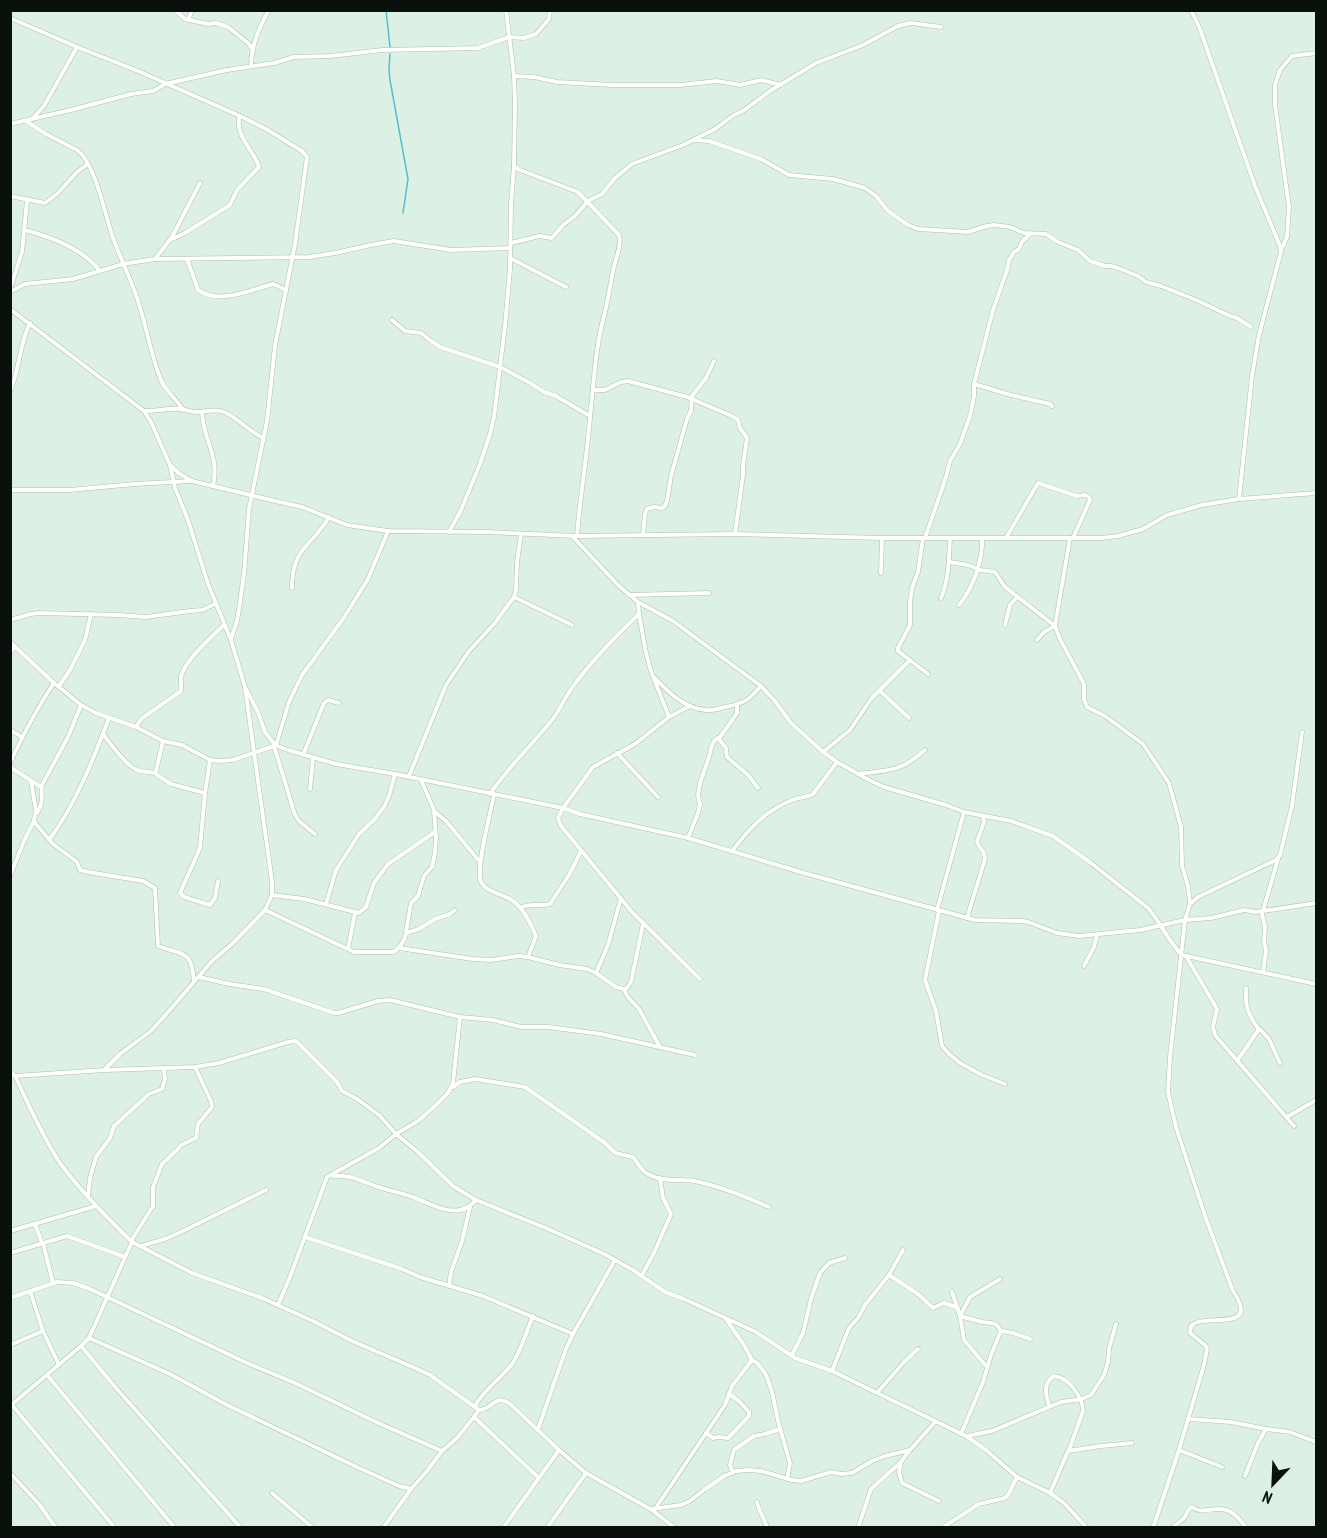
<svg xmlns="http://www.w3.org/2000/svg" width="1327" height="1538" font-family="'PT Sans Narrow',sans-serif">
<rect width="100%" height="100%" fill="#dcf1e3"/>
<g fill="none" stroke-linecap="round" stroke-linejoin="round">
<!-- stream -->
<g stroke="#57bcd0" stroke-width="1.5">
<path d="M 386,10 L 390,47"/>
<path d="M 390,54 L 389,69 L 390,80 L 408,179 L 403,213"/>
</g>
<defs>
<g id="minor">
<path d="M 175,10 L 185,19 L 208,24 L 216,23 L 228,27 L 248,43 L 253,50"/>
<path d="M 1191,10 L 1200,29 L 1255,186 L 1280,246 L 1281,252 L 1273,282 L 1259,335 L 1252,376 L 1239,499"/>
<path d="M 10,18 L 77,47 L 138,71 L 240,116 L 266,129 L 302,151 L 307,157 L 295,244 L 275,346 L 267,421 L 249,509 L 244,574 L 239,609 L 237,621 L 231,639"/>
<path d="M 188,20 L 192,10"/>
<path d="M 251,66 C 251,46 259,27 269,10"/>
<path d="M 514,76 L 534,77 L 557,82 L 612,85 L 680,85 L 717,81 L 740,85 L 761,80 L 781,85"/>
<path d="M 32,119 L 44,106 L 77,47"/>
<path d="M 26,121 L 46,134 L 77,150 C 95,163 105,214 112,235 C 120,258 132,281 139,304 C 147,329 151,356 161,380 C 165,391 177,399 183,410"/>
<path d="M 10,124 L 71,110 L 131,94 L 153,91 L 165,84 L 227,70 L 274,63 L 294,57 L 331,56 L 382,50 L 478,48 L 509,37 L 524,38 L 536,34 L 549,19 L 550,10"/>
<path d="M 695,140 L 709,141 L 761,159 L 789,175 L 833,179 L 865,188 L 876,196 L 888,211 L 908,225 L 918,229 L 968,232 L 987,226 L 994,225 L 1010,227 L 1024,233 L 1046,234 L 1058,242 L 1078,250 L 1090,261 L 1105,266 L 1111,266 L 1118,268 L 1138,276 L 1146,282 L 1161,286 L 1196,300 L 1230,316 L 1237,318 L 1251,327"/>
<path d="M 514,166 L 520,170 L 578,192 L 619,235 C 622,247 615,259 613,271 C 610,286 608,301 604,316 C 595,349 594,383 590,417 C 587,457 580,496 577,536"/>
<path d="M 10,196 L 45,203 L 57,194 L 77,172 L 88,164"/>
<path d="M 25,230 C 51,237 82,248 99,270"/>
<path d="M 170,240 L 185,233 L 230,205 L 237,190 L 259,167 C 255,152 233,134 240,116"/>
<path d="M 511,243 L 539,236 L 552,238 L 563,225 L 575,216 L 588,201 L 602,194 L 615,178 L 632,164 L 683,145 L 715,129 L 734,115 L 743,111 L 770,91 L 816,63 L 863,45 L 898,26 L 911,23 L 941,27"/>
<path d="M 1282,248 L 1287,237 L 1289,207 L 1275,105 L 1275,85 L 1280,70 L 1292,56 L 1316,53"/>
<path d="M 510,258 L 566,287"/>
<path d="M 155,259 L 172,237 L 200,183"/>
<path d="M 187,259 L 198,290 C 219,305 250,290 273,284 L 286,290"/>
<path d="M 10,289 L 22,252 L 27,201"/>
<path d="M 10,292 L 25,284 L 73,279 L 123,264 L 155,259 L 309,257 L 335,253 L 371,245 L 394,241 L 451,250 L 510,248"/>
<path d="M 10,309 L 144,411 L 151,422 L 170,465 L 175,488 L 188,520 L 208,584 L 231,640 L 245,687 L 272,882 L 272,895 L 265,910 L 232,944 L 212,961 L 169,1011 L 151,1031 L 120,1054 L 105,1069"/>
<path d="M 392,320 L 405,331 L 421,333 L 431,341 L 440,347 L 500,367 L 530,383 L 544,392 L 556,396 L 590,416"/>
<path d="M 974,384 L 1011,395 L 1050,404 L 1052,406"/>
<path d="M 593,390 L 605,390 L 621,382 L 628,381 L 687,397 L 732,416 L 738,420 L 740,428 L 747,438 L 743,465 L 743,475 L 735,534"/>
<path d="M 10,391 C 20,369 19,344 30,323"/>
<path d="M 144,411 C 157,411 169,408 182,409 C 187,410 191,412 196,412 C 205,412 214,408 224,412 C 237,417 248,431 263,438"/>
<path d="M 202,412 C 203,441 220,455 213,486"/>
<path d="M 170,465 L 180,474 L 192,481 L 271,500 L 302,507 L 347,525 L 388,531 L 487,532 L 576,536 L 735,534 L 882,538 L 1101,538 L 1118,536 L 1143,529 L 1167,515 L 1202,505 L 1239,499 L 1316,493"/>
<path d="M 10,490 L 69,490 L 135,484 L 191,481"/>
<path d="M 449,532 L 461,510 L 480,464 L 490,434 L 494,417 L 505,326 L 510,269 L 511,204 L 514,166 L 515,103 L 514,76 L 506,10"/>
<path d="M 643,535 L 645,514 L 647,509 L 654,507 L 662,508 L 665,506 L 667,501 L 671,476 L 687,419 L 691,411 L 692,396 L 706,378 L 714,361"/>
<path d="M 573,537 L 619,586 L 638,602 L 673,621 L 761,686 L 775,701 L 791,723 L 823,752 L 837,762 L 869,780 L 884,787 L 946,805 L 964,812 L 1011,821 L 1053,836 L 1091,863 L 1148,908 C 1161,923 1168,941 1182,955 L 1316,984"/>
<path d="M 923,538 L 918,572 L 912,588 L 910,602 L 910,625 L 898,648 L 898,651 L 928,674"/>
<path d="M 925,538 L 946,477 L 950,461 L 960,444 L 970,416 L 974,396 L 974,384 L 993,310 L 1007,270 L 1009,260 L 1014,252 L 1019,249 L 1022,242 L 1030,234"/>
<path d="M 1006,538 L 1038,483 L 1077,496 L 1085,495 L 1089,497 L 1090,500 L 1073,538"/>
<path d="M 1070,538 L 1055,626 L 1060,639 L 1082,680 L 1084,685 L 1084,699 L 1087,707 L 1105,716 L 1143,744 L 1169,783 L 1181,827 L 1182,866 L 1188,886 L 1190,903"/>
<path d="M 949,562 L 968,565 L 980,570 L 995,572 L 1005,587 L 1055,626 L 1044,632 L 1037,640"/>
<path d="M 881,573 L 882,538"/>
<path d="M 292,588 C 292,547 311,548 329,517"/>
<path d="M 629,595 L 709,593"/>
<path d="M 514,597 L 572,625"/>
<path d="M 941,598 C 949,580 949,558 950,538"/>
<path d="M 959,605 C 973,588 983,561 982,538"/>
<path d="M 639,614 L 646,653 L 651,671 L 669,717"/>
<path d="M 10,620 L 31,614 L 39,613 L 118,615 L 146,617 L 190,611 L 202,610 L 215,604"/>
<path d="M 1005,625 L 1010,605 L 1017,597"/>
<path d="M 10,642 L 54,683 L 81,705 L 96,713 L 136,727 L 163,741 L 182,745 L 210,760 L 221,761 L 233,760 L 265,749 L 274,746 L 277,742 L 289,702 L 302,675 L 343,619 L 368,579 L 388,531"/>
<path d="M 10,653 L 15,646"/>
<path d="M 654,677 C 667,691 685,709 706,710 C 712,711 718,709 725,707 C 743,704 749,700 761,686"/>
<path d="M 59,686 L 70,670 L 85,640 L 91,614"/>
<path d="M 245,687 L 258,712 L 265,732 L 275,745 L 288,750 L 336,764 L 395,774 L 563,808 L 580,814 L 688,838 L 804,873 L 975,920 L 1023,921 L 1031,923 L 1057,933 L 1079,936 L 1140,930 L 1185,920 L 1211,918 L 1244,910 L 1256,912 L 1316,903"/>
<path d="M 880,691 L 909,718"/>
<path d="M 690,706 L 669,717 L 635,744 L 593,767 L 563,808 L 558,818 L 561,826 L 632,912 L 700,979"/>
<path d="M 136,727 L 141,719 L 181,691 C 182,686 180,682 181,677 C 184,661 212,636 224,625"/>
<path d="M 10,730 L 22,737"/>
<path d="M 103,734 C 110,743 126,766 137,770 C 143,772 150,772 156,773"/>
<path d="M 718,738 L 726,748 L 727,757 L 748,775 L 758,788"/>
<path d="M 163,741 L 156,771 L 157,775 L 171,784 L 205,793"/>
<path d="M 274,746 L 295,815 L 299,821 L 315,834"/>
<path d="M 823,752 L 850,730 L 871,699 L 909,661"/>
<path d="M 617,753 L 658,797"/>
<path d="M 303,755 L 324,703 L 328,700 L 339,703"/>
<path d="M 210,760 L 205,793 L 200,848 L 180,893 L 184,897 L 210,905 L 215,898 L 218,881"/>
<path d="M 10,763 C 23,735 37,708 54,683"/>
<path d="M 10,767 L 41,787"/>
<path d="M 858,774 C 889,770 901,772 925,750"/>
<path d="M 409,776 L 446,685 L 469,651 L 494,624 L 514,597 L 516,590 L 517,562 L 521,535"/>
<path d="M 31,781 L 36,811 L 34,820 L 35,823 L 53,844 L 77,862 L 80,870 L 88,872 L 143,881 L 155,888 L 158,946 C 184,956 191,949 194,981"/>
<path d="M 310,789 L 313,758"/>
<path d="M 490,794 C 508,767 532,745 552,720 C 561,709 565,696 574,685 C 593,659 616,636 639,614 L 638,603"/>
<path d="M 494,795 C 491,811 475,870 481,882 C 487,893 504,894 513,901 C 523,908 531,924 536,936 L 528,957"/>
<path d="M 435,812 L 446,821 L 480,862"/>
<path d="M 37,813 C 45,799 40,798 42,785 L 68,737 L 81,705"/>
<path d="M 688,838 L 698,813 L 700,805 L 698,795 L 700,783 L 709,757 L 711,748 L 714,741 L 720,737 L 733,719 L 737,713 L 737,705"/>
<path d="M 49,840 C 76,804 93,760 109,718"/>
<path d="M 732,851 C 748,830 765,811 790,801 C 798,797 806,798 813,794 L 837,762"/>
<path d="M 10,876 L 24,841 L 34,821"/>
<path d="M 272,895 L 304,899 L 359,913 L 366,907 L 374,883 L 388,864 L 435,832"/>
<path d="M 326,904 L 336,870 L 359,834 L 374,820 L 384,807 L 389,796 L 395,774"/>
<path d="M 520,908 C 529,902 540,907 550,904 L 569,875 L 581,851"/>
<path d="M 265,910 L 354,952 L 394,952 L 401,945 L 405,938 L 411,903 L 418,896 L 424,876 L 432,867 L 435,853 L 436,837 L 434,810 L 421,780"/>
<path d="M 937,910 L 964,812"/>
<path d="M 939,911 L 925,980 L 936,1011 L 942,1046 L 949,1054 L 960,1063 L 982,1075 L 1005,1084"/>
<path d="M 967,918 L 985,859 C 985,851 980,849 977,842 L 984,822 L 983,816"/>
<path d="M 406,933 L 419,929 L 435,919 L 450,914 L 455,910"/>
<path d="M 399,948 L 473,959 L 491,960 L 518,956 L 528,957 L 559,965 L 587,969 L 596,973 L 616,987 L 624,989 L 627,996 L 639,1009 L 660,1047"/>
<path d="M 348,949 L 355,913"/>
<path d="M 1186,956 L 1217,1009 L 1213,1027 L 1215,1035 L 1294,1126"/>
<path d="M 1084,966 L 1094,947 L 1097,935"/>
<path d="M 1263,972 L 1266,951 L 1264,941 L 1265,927 L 1262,914 L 1278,859"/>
<path d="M 596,973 L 608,945 L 621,898"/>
<path d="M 199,977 L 229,984 L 264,989 L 334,1013 L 338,1013 L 378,1001 L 390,1000 L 460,1017 L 493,1020 L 521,1027 L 548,1027 L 601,1034 L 695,1055"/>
<path d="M 1246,988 C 1245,1008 1248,1014 1259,1030"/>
<path d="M 624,989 L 627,988 L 631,982 L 643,924"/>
<path d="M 1237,1061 L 1257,1032 L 1260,1029 L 1269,1039 L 1280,1063"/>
<path d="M 10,1071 L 15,1076 C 29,1105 42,1136 60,1163 C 81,1192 107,1217 132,1242 L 89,1338 L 81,1346 L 10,1406"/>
<path d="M 15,1076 L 105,1070 L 195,1067 L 219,1063 L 288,1042 L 294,1041 L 297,1042 L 337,1082 L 342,1091 L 357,1099 L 379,1115 L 396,1134 L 418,1152 L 453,1186 L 476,1200 L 546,1228 L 604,1254 L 633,1270 L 665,1292 L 684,1299 L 756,1332 L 795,1358 L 832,1371 L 966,1436 L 986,1450 L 1017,1477 L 1050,1493 L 1057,1498 L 1065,1504 L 1087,1528"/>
<path d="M 453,1087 L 460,1082 L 475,1079 L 525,1087 L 605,1143 L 615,1153 L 633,1157 C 638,1163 640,1170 648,1174 C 661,1182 679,1179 694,1181 C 720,1186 745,1197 769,1207"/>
<path d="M 1287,1117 L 1316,1100"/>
<path d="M 333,1176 C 350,1174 363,1182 378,1187 C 391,1191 403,1193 415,1198 C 429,1203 445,1213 460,1210 C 467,1209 471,1205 476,1200"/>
<path d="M 88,1196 L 90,1178 L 96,1157 L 110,1138 L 114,1126 L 149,1094 L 162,1089 L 165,1079 L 164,1069"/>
<path d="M 35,1224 L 42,1243"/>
<path d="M 10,1231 L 96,1206"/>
<path d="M 305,1237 L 402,1269 L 420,1277 L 483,1296 L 573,1334"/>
<path d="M 131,1241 L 153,1206 L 153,1187 L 162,1164 L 177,1150 L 181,1145 L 196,1138 L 198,1124 L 212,1107 L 211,1101 L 195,1067"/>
<path d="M 132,1242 L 192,1273 L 262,1298 L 315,1322 L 352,1341 L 415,1368 L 430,1375 L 479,1410"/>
<path d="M 43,1243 L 53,1283"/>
<path d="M 141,1246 L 165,1239 L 183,1231 L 266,1190"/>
<path d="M 10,1253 L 67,1236 L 125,1257"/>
<path d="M 642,1275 L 654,1253 L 671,1214 L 663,1198 L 660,1178"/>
<path d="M 889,1275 L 918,1294 L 933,1308 L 944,1303 L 958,1308"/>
<path d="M 1000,1279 L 970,1297 L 960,1316 L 982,1322 L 992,1323 L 997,1325 L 1001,1331"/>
<path d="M 449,1286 L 451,1272 L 462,1241 L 470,1207"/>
<path d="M 30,1291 L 43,1331 L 59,1365"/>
<path d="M 952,1292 L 960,1316 L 964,1340 L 987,1367"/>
<path d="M 10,1298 L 57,1282 L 73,1283 L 90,1289 L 247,1363 L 295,1383 L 376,1422 L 442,1451"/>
<path d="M 278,1305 L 290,1277 L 327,1177 L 379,1148 L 396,1134 L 418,1121 L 436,1105 L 448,1093 L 453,1083 L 460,1017"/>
<path d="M 726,1319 L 744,1345 L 752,1360 L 757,1363 L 765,1373 L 768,1380 L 772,1392 L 779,1425 L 790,1463 L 787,1479"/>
<path d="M 89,1338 L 170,1374 L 227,1405 L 359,1468 L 399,1486 L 411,1489"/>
<path d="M 10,1345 L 43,1331"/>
<path d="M 81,1346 L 116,1388 L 241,1528"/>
<path d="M 792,1355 L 803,1333 L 811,1299 L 820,1273 L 829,1263 L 845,1258"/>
<path d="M 832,1371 L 849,1328 L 858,1318 L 865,1305 L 889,1275 L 903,1250"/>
<path d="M 47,1375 L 175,1528"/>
<path d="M 877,1393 L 904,1362 L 918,1349"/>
<path d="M 12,1405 L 115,1528"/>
<path d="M 475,1406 C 485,1388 500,1380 512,1364 C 522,1349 526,1332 533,1316"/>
<path d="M 1049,1406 C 1046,1394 1042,1384 1054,1376 C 1068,1377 1083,1397 1083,1411 L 1069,1450"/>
<path d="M 1188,1419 L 1231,1422 L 1266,1429 L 1290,1432 L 1316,1442"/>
<path d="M 538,1429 L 566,1349 L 573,1334 L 615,1260"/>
<path d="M 706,1433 L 713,1438 L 719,1437 L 728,1438 L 749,1416 L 749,1412 L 739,1401 L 729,1394"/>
<path d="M 961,1434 L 983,1382 L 991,1355 L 1000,1333 L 1002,1331 L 1013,1333 L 1030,1339"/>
<path d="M 967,1436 L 992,1431 L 1061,1402 L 1082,1399 L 1091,1395 L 1104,1375 L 1108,1362 L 1109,1349 L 1116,1324"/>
<path d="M 1179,1450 L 1222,1467"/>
<path d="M 901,1462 L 899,1472 L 902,1483 L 939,1501"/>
<path d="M 10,1473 L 39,1504 L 56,1528"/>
<path d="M 733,1473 L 730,1465 L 734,1450 L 754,1436 L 765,1434 L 780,1429"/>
<path d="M 1245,1476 L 1258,1443 L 1266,1429"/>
<path d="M 539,1478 L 474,1417 L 479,1410 C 493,1409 495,1394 509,1403 L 559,1450 L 586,1473 L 652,1510 L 675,1528"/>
<path d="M 272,1493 L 313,1528"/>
<path d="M 1050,1493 L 1068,1451 L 1101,1446 L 1132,1443"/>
<path d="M 757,1502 C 759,1511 765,1519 767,1528"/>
<path d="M 652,1509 L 681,1505 L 690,1501 L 704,1490 L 724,1476 L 736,1471 L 748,1470 L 761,1471 L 792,1480 L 801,1481 L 831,1472 L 841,1474 L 852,1473 L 872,1461 L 885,1456 L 910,1450 L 935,1422"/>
<path d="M 655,1509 L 725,1405 L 732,1386 L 752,1360"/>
<path d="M 383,1528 L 411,1489 L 427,1471 L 442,1451 L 457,1438 L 474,1417"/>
<path d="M 503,1528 L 559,1450"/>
<path d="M 547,1528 L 586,1473"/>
<path d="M 858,1528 L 871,1489 L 901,1462 L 909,1451"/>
<path d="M 942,1528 L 979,1504 L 1005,1498 L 1008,1495 L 1017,1477"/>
<path d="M 1153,1528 L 1179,1450 L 1204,1365 L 1207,1349 L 1206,1346 L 1190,1333 L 1191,1326 C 1204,1312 1262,1334 1233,1291 L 1205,1216 L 1176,1127 L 1168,1092 L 1170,1057 L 1185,920 L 1190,904 L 1198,897 L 1276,860 L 1280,855 L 1292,806 L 1302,732"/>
<path d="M 1172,1528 L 1184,1518 L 1189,1509 L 1192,1507 C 1208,1519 1223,1493 1246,1528"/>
</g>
</defs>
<!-- minor casing -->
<use href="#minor" stroke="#abbfb2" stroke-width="5"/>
<!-- minor -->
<use href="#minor" stroke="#fff" stroke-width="4"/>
</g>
<!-- border -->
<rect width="1327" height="1538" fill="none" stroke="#0a110d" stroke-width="24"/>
<!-- north arrow -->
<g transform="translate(1273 1484) rotate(203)" stroke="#dcf1e3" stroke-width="4.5" paint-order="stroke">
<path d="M0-4.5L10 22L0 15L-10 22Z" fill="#0a110d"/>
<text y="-9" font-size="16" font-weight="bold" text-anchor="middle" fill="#0a110d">N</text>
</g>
</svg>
